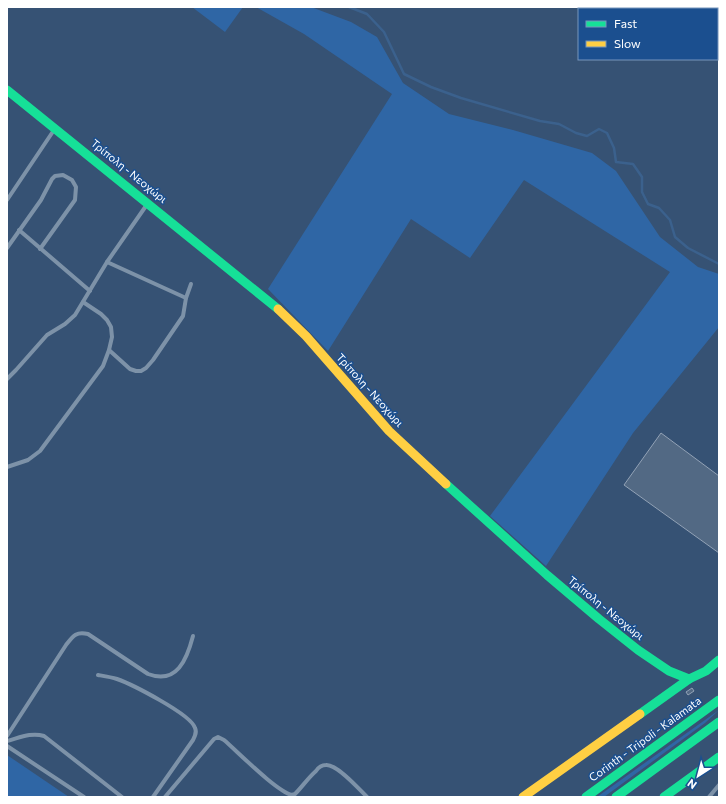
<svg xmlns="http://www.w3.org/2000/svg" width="726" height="804" font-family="Commissioner,sans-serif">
<rect width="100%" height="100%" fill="#365274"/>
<!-- green -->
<g fill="#2f66a5">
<path d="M 192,7 L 243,7 L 225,32 Z"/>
<path d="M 256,7 L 311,7 L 351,22 L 377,37 L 403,83 L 449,114 L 513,130 L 592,153 L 616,171 L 660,237 L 698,267 L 719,274 L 719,327 L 633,433 L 546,566 L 490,516 L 670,272 L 524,180 L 470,258 L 411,219 L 328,351 L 268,289 L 392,94 L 304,34 Z"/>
<path d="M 719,710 L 705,723 L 604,797 L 597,797 Z"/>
<path d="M 7,755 L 69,797 L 7,797 Z"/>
</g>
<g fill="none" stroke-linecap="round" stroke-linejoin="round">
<!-- stream -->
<path stroke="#3b618d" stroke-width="2.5" d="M 349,7 L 367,14 L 384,32 L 404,74 L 431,87 L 461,98 L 540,121 L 559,124 L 576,133 L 587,136 L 599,129 L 607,133 L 614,148 L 616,162 L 633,164 L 642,177 L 642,192 L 648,204 L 659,208 L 670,220 L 675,237 L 688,248 L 719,264"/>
</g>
<!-- building -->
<g fill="#526984" stroke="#92a2b6">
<path d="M 661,433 L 719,476 L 719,553 L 624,485 Z"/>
<path d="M 692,688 L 694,691 L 688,695 L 686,692 Z"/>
</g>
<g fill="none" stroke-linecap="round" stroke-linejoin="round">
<!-- lane -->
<g stroke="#7d92a8" stroke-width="4">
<path d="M 7,200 L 54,130"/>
<path d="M 19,230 L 90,291"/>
<path d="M 7,248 L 41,200 L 52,179 L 55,176 L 63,175 L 72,180 L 76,187 L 75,200 L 40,249"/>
<path d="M 107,262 L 186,298"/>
<path d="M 109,350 L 130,369 L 136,371 L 141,371 L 146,368 L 153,360 L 183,316 L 186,298 L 191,284"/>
<path d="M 7,379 L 16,370 L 47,335 L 65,324 L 75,315 L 107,262 L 148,203"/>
<path d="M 7,467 L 28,460 L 40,451 L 103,366 L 109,350 L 112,337 L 111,327 L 107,320 L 101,314 L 83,302"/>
<path d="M 98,675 C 104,676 111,677 117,679 C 131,684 191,714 195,728 C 197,732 195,736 193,740 L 153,797"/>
<path d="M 7,736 L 66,645 C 73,636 76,631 88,634 L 148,674 C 177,685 187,659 193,636"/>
<path d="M 7,741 C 19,738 31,732 44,736 L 122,797"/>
<path d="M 7,746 L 84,797"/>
<path d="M 165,797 L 214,739 L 218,737 L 224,740 C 238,752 276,791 292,795 L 295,794 C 302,787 308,778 316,771 C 318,768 322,765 326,765 C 337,764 359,789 367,797"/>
<path d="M 709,797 L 719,785"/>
</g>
<!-- fast -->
<g stroke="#16e098" stroke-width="9">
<path d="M 7,90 L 278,309"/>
<path d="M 446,484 L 547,575 L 599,619 L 638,650 L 669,671 L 689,679"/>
<path d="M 640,714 L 689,679 L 706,671 L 719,660"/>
<path d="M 586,797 L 719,700"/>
<path d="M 616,797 L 719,722"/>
<path d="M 664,797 L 719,757"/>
</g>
<!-- slow -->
<g stroke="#ffcf43" stroke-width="9">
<path d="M 278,309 L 306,336 L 389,431 L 446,484"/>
<path d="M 523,797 L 640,714"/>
</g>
</g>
<g text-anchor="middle" stroke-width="3" stroke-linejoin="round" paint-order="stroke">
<!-- street labels -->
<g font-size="11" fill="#fff" stroke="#1b4f8f">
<text transform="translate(129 171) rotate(39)" y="4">Τρίπολη - Νεοχώρι</text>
<text transform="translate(370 390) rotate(48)" y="4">Τρίπολη - Νεοχώρι</text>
<text transform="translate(606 608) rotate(39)" y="4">Τρίπολη - Νεοχώρι</text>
<text transform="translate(645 739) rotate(-36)" y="4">Corinth - Tripoli - Kalamata</text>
</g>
</g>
<!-- border -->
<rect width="726" height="804" fill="none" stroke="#ffffff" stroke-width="16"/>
<!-- legend -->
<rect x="578" y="8" width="140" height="52" fill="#1b4f8f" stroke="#7695bc"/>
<rect x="586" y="21" width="20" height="6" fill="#16e098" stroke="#7695bc"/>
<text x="614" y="28" font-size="12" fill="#ffffff">Fast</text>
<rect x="586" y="41" width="20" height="6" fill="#ffcf43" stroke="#7695bc"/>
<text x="614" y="48" font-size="12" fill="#ffffff">Slow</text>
<!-- north arrow -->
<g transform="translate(698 776) rotate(216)" stroke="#1b4f8f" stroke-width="3" paint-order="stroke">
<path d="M0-3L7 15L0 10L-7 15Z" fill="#ffffff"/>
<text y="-6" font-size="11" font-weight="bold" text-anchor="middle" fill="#ffffff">N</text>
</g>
</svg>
